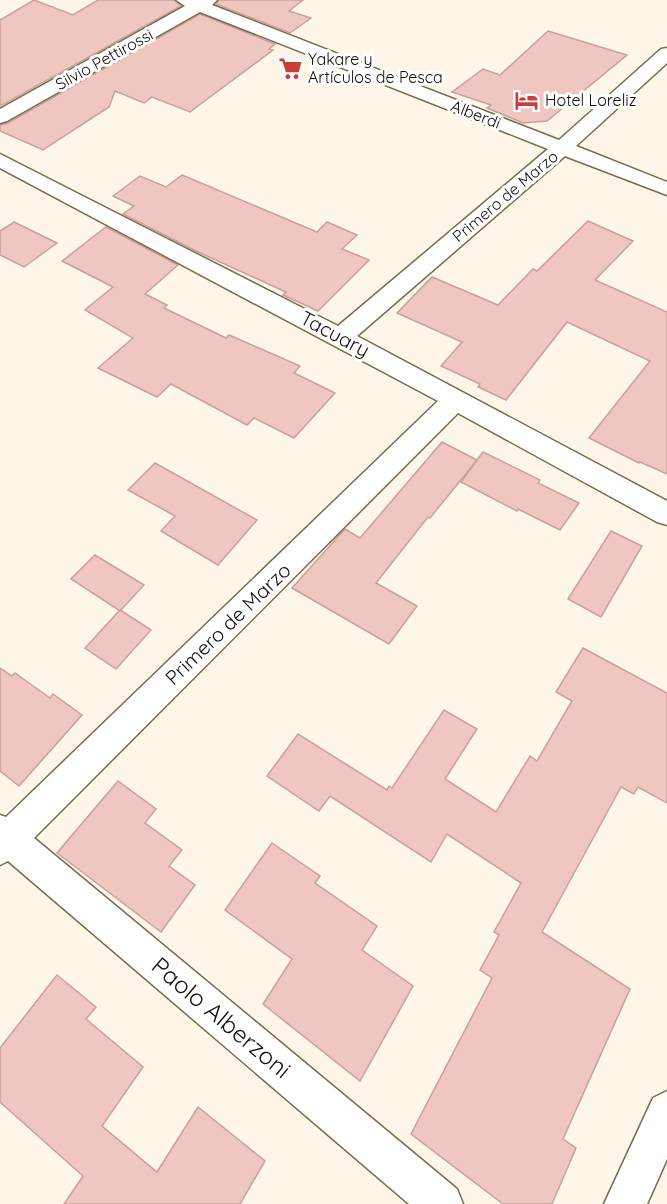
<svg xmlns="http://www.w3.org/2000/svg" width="667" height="1204" font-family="Quicksand,sans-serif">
<rect width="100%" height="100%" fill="#fef7e9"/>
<!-- building -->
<g fill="#f0c6c0" stroke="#c9a09b" stroke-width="1.5">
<path d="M 34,0 L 73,15 L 98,0 L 174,0 L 181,6 L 0,106 L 0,20 Z"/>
<path d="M 219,0 L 303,0 L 289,11 L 311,18 L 290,33 L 216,4 Z"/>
<path d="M 200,14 L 275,44 L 269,49 L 273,50 L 190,112 L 152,97 L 144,103 L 115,91 L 109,107 L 43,150 L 0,131 L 0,125 L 8,123 Z"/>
<path d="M 548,31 L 627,55 L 547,121 L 523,123 L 487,108 L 491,105 L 452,92 L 483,69 L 500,75 Z"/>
<path d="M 182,175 L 317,232 L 327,222 L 357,235 L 342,249 L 369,260 L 318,311 L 283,295 L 286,292 L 196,251 L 123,214 L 134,206 L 113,196 L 140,176 L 166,187 Z"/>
<path d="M 588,221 L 633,241 L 595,280 L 667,312 L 667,474 L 640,462 L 639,463 L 589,438 L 650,361 L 567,322 L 506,400 L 478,387 L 480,384 L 441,366 L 462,342 L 397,313 L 432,277 L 498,305 L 533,269 L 537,271 Z"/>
<path d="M 14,222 L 57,243 L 24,267 L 0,255 L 0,231 Z"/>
<path d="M 106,227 L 178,265 L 145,294 L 167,305 L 164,308 L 226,338 L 229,335 L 300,366 L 294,373 L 335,393 L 294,438 L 254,418 L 247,425 L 171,384 L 157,397 L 98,368 L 133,338 L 85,310 L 113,287 L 62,261 Z"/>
<path d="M 442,442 L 477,460 L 430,518 L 428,517 L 376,583 L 417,606 L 389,644 L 292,588 L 345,529 L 360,538 Z"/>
<path d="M 483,452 L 540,480 L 538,483 L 579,503 L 560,530 L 518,509 L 517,511 L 461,482 Z"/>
<path d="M 155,463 L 257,520 L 218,565 L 161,531 L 175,516 L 128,490 Z"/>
<path d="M 611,531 L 642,546 L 601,617 L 568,599 Z"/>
<path d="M 95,555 L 144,585 L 120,611 L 71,579 Z"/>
<path d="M 120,610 L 151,630 L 116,669 L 85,648 Z"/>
<path d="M 583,648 L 667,693 L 667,803 L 638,787 L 634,794 L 621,787 L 542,932 L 630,989 L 563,1139 L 576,1148 L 552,1204 L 503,1204 L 411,1134 L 492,978 L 480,970 L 499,935 L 494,932 L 521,883 L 447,834 L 431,862 L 330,796 L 319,811 L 267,776 L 298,734 L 387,790 L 389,786 L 392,788 L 444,710 L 477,729 L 445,779 L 496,812 L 530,756 L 537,761 L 572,701 L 556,692 Z"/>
<path d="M 0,668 L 12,676 L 15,673 L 50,698 L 53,694 L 82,715 L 19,786 L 0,771 Z"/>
<path d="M 118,781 L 156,809 L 145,823 L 182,850 L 169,866 L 195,885 L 161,932 L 57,853 Z"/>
<path d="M 272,843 L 320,876 L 315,883 L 377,926 L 362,950 L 413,986 L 360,1081 L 263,1004 L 292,959 L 225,910 Z"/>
<path d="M 57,975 L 96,1007 L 86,1019 L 143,1067 L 102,1126 L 157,1172 L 198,1107 L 265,1161 L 240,1204 L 64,1204 L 83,1176 L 0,1102 L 0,1048 Z"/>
</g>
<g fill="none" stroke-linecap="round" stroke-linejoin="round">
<defs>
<g id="street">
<path d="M 176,0 L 217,0 L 212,5 L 559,140 L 661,49 L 667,48 L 667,63 L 576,146 L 667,182 L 667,195 L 565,156 L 357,336 L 667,501 L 667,525 L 657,522 L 458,413 L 34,838 L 457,1189 L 463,1204 L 409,1204 L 8,861 L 0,865 L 0,815 L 6,817 L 438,401 L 0,168 L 0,154 L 338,326 L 548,149 L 200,12 L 7,121 L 0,123 L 0,109 L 185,6 Z"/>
<path d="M 667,1091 L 667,1159 L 647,1204 L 604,1204 L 653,1098 Z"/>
</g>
</defs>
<!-- street casing -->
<use href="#street" stroke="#7a6b4b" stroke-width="3"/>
<!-- street -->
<use href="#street" fill="#fff" fill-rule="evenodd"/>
</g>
<!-- icons -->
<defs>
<symbol id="supermarket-bare" viewBox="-9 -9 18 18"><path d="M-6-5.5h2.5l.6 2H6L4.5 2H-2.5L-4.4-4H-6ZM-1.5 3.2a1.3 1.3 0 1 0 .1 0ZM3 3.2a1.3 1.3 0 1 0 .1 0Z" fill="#cb3d3b" stroke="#fff" stroke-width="2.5" paint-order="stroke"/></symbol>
<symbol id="hotel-bare" viewBox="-9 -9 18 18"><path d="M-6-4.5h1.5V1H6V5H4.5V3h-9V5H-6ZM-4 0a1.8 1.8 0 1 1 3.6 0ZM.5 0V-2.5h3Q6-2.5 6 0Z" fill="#cb3d3b" stroke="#fff" stroke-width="2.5" paint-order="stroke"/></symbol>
</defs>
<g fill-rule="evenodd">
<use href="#supermarket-bare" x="274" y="52" width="33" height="33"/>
<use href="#hotel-bare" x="510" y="84" width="33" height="33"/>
</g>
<g text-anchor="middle" stroke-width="6" stroke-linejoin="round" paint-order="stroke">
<!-- far-street labels -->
<g font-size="16" fill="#140e03" stroke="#fff">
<text transform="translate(104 59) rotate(-29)" y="6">Silvio Pettirossi</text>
<text transform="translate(476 114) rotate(21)" y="6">Alberdi</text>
<text transform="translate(505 196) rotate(-40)" y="6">Primero de Marzo</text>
</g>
<!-- far-poi labels -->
<g font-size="16" fill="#140e03" stroke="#fff" text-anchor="start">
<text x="308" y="65">Yakare y<tspan x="308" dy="18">Artículos de Pesca</tspan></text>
<text x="545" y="106">Hotel Loreliz</text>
</g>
<!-- street labels -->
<g font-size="20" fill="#140e03" stroke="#fff">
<text transform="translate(335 334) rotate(28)" y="7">Tacuary</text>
<text transform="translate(228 624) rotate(-44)" y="7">Primero de Marzo</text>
</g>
<!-- near-street labels -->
<g font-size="24" fill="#140e03" stroke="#fff">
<text transform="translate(221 1018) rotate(40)" y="8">Paolo Alberzoni</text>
</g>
</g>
</svg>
